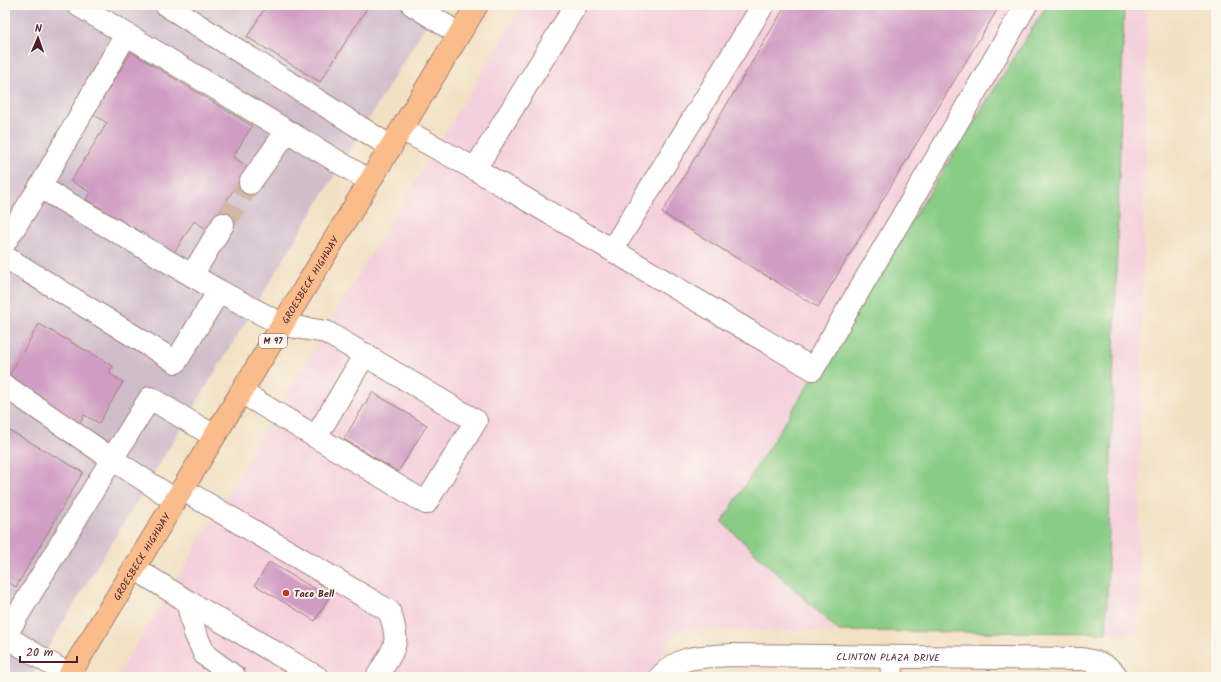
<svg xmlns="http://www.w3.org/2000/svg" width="1221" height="682" font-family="Kalam,sans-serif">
<rect width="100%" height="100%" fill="#fbf7ec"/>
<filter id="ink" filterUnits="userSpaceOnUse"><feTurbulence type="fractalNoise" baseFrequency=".025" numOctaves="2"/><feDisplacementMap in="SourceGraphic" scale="8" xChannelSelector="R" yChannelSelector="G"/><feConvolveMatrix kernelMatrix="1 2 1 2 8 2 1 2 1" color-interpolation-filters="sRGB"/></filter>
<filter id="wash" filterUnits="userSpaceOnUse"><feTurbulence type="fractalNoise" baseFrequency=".012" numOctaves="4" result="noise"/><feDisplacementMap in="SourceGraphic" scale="16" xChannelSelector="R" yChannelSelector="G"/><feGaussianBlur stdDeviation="0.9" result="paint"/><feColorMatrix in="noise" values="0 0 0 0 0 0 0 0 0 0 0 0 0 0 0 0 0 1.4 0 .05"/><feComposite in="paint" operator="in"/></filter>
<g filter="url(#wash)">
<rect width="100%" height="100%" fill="#f2e0c2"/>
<!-- built -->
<path fill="#f4cfdc" d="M 523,5 L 1147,5 L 1138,633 L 677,630 L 648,677 L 116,677 L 175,583 L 298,374 Z"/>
<!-- industrial -->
<path fill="#d0bdcc" d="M 5,5 L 438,5 L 30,677 L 5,677 Z"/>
<!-- green -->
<path fill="#88cc85" stroke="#697658" d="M 1047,5 L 1124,5 L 1106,633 L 839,631 L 722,522 Z"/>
<g id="blocks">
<!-- building -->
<g fill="#d09cc3">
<path d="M 267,5 L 362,5 L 367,8 L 320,82 L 247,37 Z"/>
<path d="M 786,5 L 1000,5 L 818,307 L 662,213 Z"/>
<path d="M 131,52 L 252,126 L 233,157 L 248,167 L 208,230 L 194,221 L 174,253 L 86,199 L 90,192 L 71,181 L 107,123 L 93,114 Z"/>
<path d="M 39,324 L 113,366 L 109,373 L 123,382 L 99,423 L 84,415 L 80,423 L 6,381 Z"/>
<path d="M 372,392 L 427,425 L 398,472 L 344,439 Z"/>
<path d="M 5,428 L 83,472 L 16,587 L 5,580 Z"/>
<path d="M 269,562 L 329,597 L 315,621 L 255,585 Z"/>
</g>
</g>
</g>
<g filter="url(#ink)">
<use href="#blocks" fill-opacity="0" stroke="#9e8076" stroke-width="1"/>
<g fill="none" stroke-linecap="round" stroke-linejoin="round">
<!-- minor-tunnel -->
<path stroke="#d0b9a4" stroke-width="22" stroke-dasharray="22 11" stroke-linecap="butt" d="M 223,224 L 250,183"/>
<defs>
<g id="minor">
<path d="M 78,5 L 126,34"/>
<path d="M 166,5 L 391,147"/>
<path d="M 413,5 L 459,34"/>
<path d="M 576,5 L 475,169 L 813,369 L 1026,5"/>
<path d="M 402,129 L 475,169"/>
<path d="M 250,183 L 287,131"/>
<path d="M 5,242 L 40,187"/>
<path d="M 612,250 L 763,5"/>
<path d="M 5,257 L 176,362 L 219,291"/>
<path d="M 192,275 L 223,224"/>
<path d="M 5,386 L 112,459 L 150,398 L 214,436"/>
<path d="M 241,392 L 426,503 L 476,421 L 326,332 L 283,325 L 219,291 L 40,187 L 126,34 L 370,181"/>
<path d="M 316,437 L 365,354"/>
<path d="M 182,489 L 389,611 C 402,645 394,648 377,677"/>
<path d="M 134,568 L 187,601 L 317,677"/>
<path d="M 187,601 L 195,633 L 205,655 L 235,677"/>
<path d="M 5,636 L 112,459 L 175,500"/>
<path d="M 5,636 L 69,675"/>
<path d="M 891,657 L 892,677"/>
<path id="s1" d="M 660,677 C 681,654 702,657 731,655 L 1082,659 C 1095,661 1110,665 1117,677"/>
</g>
<g id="major">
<path id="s2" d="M 68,677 L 477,5"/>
</g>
</defs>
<!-- minor casing -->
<use href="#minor" stroke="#9e8076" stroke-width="24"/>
<!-- major casing -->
<use href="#major" stroke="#9e8076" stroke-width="24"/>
<!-- minor -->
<use href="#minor" stroke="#fff" stroke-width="22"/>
<!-- major -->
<use href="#major" stroke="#fabc8b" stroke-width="22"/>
</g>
</g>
<!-- markers -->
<circle fill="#c8321e" stroke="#fbf7ec" stroke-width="1.5" cx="286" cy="593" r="4"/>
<g text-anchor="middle" stroke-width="4" stroke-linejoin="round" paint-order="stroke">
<!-- shield labels -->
<rect fill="#fbf7ec" stroke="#7f6065" stroke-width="1" x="259" y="334" width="28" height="14" rx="3"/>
<g font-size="9" font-weight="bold" fill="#4a1f2b">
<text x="273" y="344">M 97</text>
</g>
<!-- street labels -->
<g font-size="10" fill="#4a1f2b" stroke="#fbf7ec">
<text dy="4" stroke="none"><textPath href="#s2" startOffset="465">GROESBECK HIGHWAY</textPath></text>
<text dy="4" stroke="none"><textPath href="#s2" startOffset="141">GROESBECK HIGHWAY</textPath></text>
<text dy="4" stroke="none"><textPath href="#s1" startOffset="234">CLINTON PLAZA DRIVE</textPath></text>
</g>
<!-- poi labels -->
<g font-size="10" font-weight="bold" fill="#4a1f2b" stroke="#fbf7ec" text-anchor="start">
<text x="294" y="597">Taco Bell</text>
</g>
</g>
<!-- margin -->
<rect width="1221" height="682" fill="none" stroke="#fbf7ec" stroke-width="20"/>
<!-- north arrow -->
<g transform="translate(38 38) rotate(2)" stroke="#fbf7ec" stroke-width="3" paint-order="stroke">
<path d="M0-3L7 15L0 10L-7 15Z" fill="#4a1f2b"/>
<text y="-6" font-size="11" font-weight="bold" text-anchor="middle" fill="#4a1f2b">N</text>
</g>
<!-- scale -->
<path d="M20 656v6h57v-6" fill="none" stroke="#4a1f2b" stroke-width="2"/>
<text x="26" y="656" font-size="12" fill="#4a1f2b" stroke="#fbf7ec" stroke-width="3" paint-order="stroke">20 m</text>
</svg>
